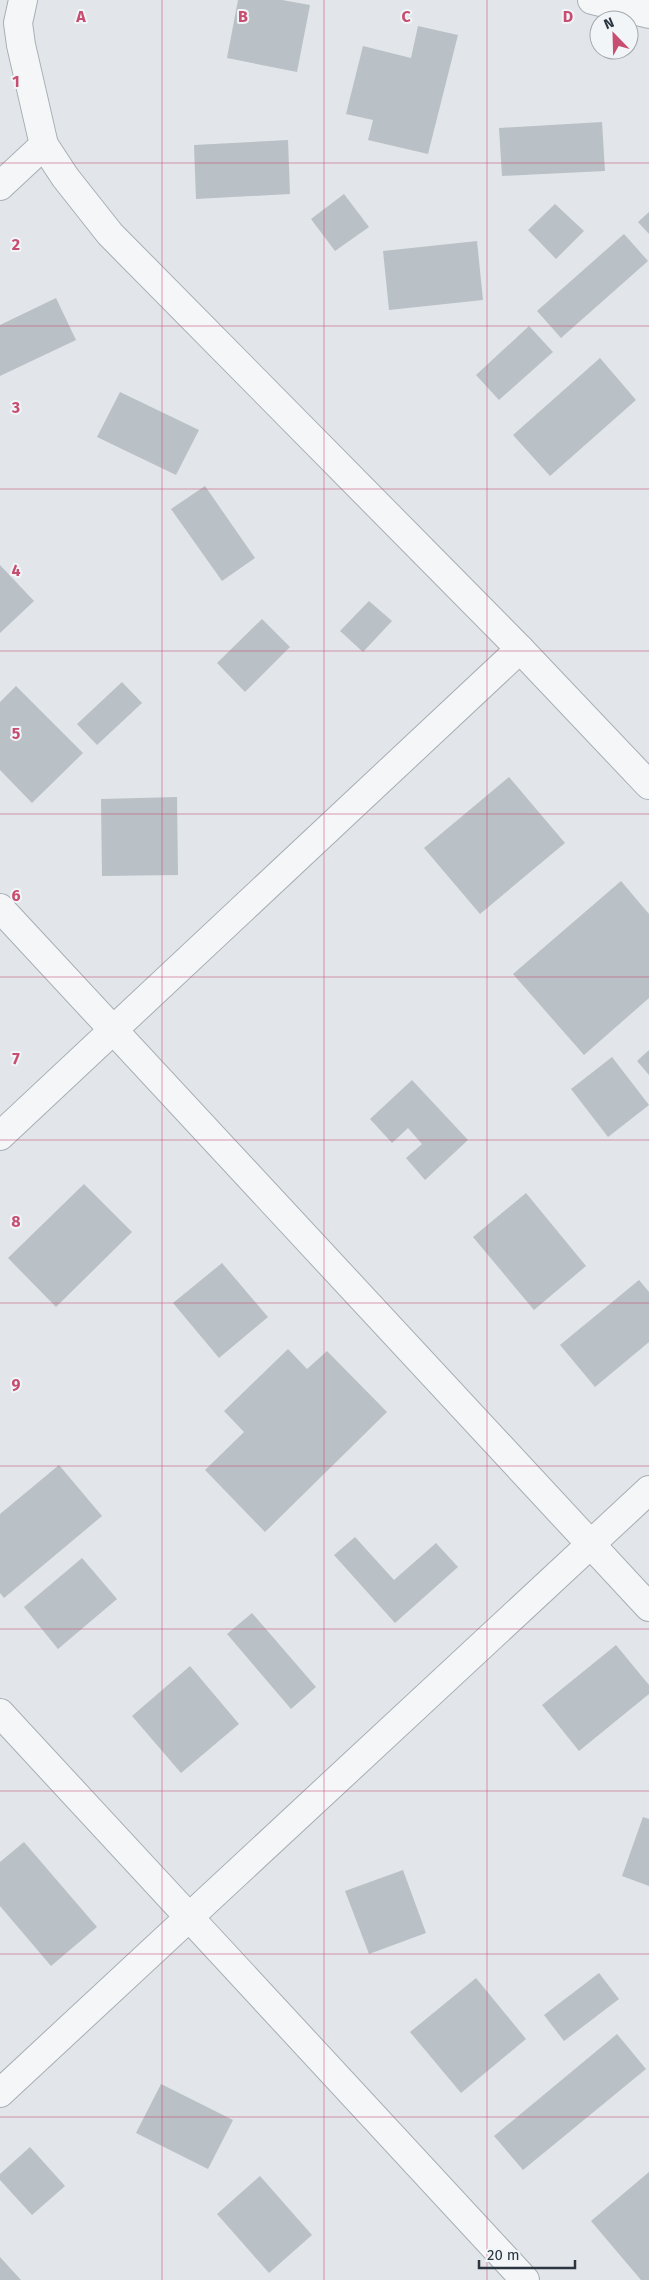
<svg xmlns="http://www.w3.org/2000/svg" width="649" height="2280" font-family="'Fira Sans',sans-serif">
<rect width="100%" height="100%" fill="#e2e6ea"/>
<!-- building -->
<g fill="#b9c0c6">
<path d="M 238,0 L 282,0 L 310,5 L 297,72 L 227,58 Z"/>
<path d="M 418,26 L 458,35 L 428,154 L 368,140 L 373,120 L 346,114 L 363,46 L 411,58 Z"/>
<path d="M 602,122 L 605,171 L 502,176 L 499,128 Z"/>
<path d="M 288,140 L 290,194 L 196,199 L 194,145 Z"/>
<path d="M 344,194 L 369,227 L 335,251 L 311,219 Z"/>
<path d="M 555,204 L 584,231 L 556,259 L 528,230 Z"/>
<path d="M 649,212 L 649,234 L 638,222 Z"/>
<path d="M 624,234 L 648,261 L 561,338 L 537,311 Z"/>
<path d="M 477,241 L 483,300 L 389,310 L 383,251 Z"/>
<path d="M 56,298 L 76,340 L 0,376 L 0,325 Z"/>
<path d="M 529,326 L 553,352 L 499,400 L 476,375 Z"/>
<path d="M 600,358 L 636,400 L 550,476 L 513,435 Z"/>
<path d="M 120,392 L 199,430 L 176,475 L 97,437 Z"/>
<path d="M 205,486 L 255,558 L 222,581 L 171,509 Z"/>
<path d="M 0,565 L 34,601 L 0,633 Z"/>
<path d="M 369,601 L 392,621 L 363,652 L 340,631 Z"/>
<path d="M 262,619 L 290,647 L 245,692 L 217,663 Z"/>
<path d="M 122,682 L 142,703 L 97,745 L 77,724 Z"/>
<path d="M 16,686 L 83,753 L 32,803 L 0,770 L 0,702 Z"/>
<path d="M 509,777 L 565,843 L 480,914 L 424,848 Z"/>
<path d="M 177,797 L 178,875 L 102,876 L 101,799 Z"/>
<path d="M 621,881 L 649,914 L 649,998 L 584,1055 L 513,974 Z"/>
<path d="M 649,1050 L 649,1075 L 637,1061 Z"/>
<path d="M 612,1057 L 649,1105 L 608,1137 L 571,1089 Z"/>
<path d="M 412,1080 L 468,1140 L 425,1180 L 406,1158 L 422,1144 L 408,1128 L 392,1143 L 370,1119 Z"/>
<path d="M 84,1184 L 132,1232 L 56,1307 L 8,1258 Z"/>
<path d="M 526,1193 L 586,1266 L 534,1310 L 473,1237 Z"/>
<path d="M 222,1263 L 268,1317 L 219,1358 L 173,1303 Z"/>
<path d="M 639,1280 L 649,1292 L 649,1342 L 595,1387 L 560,1345 Z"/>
<path d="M 288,1349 L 307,1369 L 327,1351 L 387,1412 L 265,1532 L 205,1470 L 244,1432 L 224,1411 Z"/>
<path d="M 59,1465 L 102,1516 L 4,1598 L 0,1593 L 0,1514 Z"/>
<path d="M 355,1537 L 394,1580 L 436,1543 L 458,1567 L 395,1623 L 334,1555 Z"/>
<path d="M 82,1558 L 117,1599 L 58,1649 L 24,1607 Z"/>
<path d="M 252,1613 L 316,1687 L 291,1709 L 227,1634 Z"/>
<path d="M 616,1645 L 649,1685 L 649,1694 L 579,1751 L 542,1705 Z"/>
<path d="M 190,1666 L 239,1724 L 181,1773 L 132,1716 Z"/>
<path d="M 643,1817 L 649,1819 L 649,1886 L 622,1876 Z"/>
<path d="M 24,1842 L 97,1927 L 51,1966 L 0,1906 L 0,1862 Z"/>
<path d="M 403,1870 L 426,1933 L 369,1954 L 345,1891 Z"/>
<path d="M 599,1973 L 619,1999 L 564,2041 L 544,2015 Z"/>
<path d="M 476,1978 L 526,2039 L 461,2093 L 410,2032 Z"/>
<path d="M 617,2034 L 646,2069 L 523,2170 L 494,2136 Z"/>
<path d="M 161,2084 L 233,2120 L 208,2169 L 136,2133 Z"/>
<path d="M 30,2147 L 65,2186 L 32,2215 L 0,2180 L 0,2174 Z"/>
<path d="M 649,2172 L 649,2280 L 641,2280 L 591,2221 Z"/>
<path d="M 260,2176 L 312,2235 L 269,2273 L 217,2214 Z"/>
<path d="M 0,2257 L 21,2280 L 0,2280 Z"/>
</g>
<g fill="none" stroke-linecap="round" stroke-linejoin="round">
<defs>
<g id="minor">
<path d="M 23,0 L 18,23 L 21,45 L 44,145 L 65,177 L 110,234 L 520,649 L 649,785"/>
<path d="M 0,186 L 44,145"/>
<path d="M 0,908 L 649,1607"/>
<path d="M 0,1136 L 520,649"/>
<path d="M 0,1713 L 525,2280"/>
<path d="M 0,2093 L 649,1490"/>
</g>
<path id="tertiary" d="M 592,0 L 649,14"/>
</defs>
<!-- minor casing -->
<use href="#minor" stroke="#a7aeb4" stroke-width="30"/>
<!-- tertiary casing -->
<use href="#tertiary" stroke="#a7aeb4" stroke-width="30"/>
<!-- minor -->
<use href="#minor" stroke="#f4f6f8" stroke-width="28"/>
<!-- tertiary -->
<use href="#tertiary" stroke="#f4f6f8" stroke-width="28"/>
</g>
<!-- grid -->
<path fill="none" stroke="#c74e71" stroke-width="1" stroke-opacity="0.55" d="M 162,0 L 162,2280M 324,0 L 324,2280M 487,0 L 487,2280M 0,163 L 649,163M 0,326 L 649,326M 0,489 L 649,489M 0,651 L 649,651M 0,814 L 649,814M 0,977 L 649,977M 0,1140 L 649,1140M 0,1303 L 649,1303M 0,1466 L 649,1466M 0,1629 L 649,1629M 0,1791 L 649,1791M 0,1954 L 649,1954M 0,2117 L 649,2117"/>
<g font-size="16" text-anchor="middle" font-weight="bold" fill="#c74e71" stroke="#f1f5f7" stroke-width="4" stroke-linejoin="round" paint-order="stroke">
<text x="81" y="22">A</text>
<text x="243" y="22">B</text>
<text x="406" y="22">C</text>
<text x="568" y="22">D</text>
<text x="16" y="87">1</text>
<text x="16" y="250">2</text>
<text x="16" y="413">3</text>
<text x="16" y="576">4</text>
<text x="16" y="739">5</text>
<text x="16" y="901">6</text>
<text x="16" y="1064">7</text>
<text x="16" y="1227">8</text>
<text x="16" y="1390">9</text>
</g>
<!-- north arrow -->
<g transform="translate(614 35) rotate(337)"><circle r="24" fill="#f1f5f7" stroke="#a2a9ae"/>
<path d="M0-4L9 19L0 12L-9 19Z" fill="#c74e71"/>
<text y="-8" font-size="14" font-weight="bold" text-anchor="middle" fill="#2b3641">N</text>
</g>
<!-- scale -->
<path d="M479 2260v8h96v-8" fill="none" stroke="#2b3641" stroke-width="2.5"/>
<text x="487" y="2260" font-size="15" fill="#2b3641" stroke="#f1f5f7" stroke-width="4" paint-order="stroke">20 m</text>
</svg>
